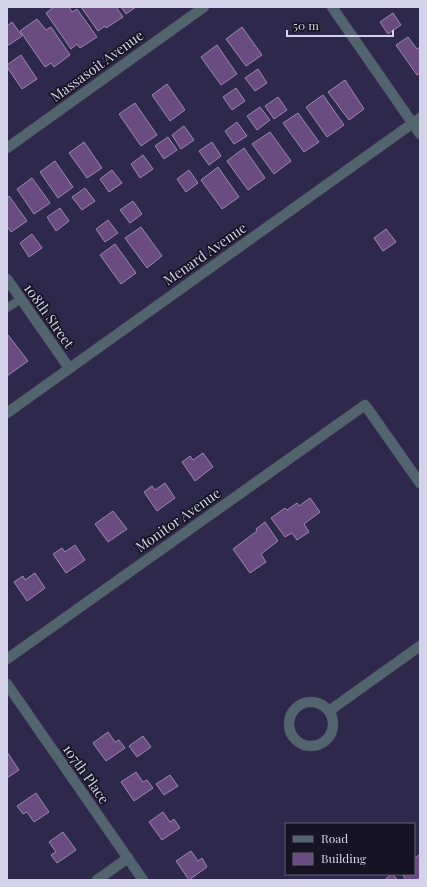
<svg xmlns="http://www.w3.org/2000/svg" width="427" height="887" font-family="'Playfair Display',serif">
<rect width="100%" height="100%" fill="#2e284b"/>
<!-- building -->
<g fill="#6a4c81" stroke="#9d88af">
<path d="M 54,7 L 69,7 L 72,12 L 77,9 L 97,37 L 80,48 L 77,44 L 71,49 L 46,13 Z"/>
<path d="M 81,7 L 116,7 L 123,17 L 106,28 L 105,26 L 98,31 Z"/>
<path d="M 121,7 L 136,7 L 126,14 Z"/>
<path d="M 393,13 L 401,25 L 388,34 L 380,22 Z"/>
<path d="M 37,19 L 46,30 L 51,27 L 70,55 L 54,67 L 51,63 L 45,67 L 20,31 Z"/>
<path d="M 12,22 L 22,36 L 9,45 L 7,43 L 7,26 Z"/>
<path d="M 242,27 L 262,55 L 246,66 L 226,39 Z"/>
<path d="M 408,37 L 417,49 L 420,47 L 420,73 L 417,75 L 396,45 Z"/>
<path d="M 217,45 L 237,74 L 221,85 L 201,57 Z"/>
<path d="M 21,55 L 37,79 L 22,89 L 7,67 L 7,65 Z"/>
<path d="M 258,69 L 267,83 L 255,91 L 245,78 Z"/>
<path d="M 345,80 L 364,109 L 349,120 L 328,92 Z"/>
<path d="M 167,84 L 185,110 L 170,121 L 152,95 Z"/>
<path d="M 236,88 L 245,101 L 232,110 L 223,97 Z"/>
<path d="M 323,95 L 344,125 L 327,137 L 306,107 Z"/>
<path d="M 278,97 L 287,110 L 274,119 L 265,106 Z"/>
<path d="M 135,103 L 157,135 L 141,146 L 119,114 Z"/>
<path d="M 260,107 L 270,120 L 257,130 L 247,116 Z"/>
<path d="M 298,113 L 319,142 L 304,152 L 283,123 Z"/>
<path d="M 237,122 L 247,136 L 234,144 L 225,131 Z"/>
<path d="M 184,126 L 194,140 L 181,149 L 172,135 Z"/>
<path d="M 270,132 L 291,161 L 274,174 L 252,144 Z"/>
<path d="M 168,137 L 177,150 L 164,159 L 155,146 Z"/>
<path d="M 84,142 L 102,168 L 87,178 L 69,153 Z"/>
<path d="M 212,142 L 221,156 L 209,165 L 199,151 Z"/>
<path d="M 244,148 L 265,178 L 248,190 L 227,161 Z"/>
<path d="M 143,155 L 153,169 L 140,178 L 131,164 Z"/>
<path d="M 55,161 L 73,187 L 58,198 L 40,172 Z"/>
<path d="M 218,167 L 239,197 L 222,209 L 201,180 Z"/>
<path d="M 112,170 L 122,183 L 109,192 L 100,179 Z"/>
<path d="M 189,170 L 198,183 L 186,192 L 177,179 Z"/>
<path d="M 32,178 L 50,203 L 34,214 L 17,189 Z"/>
<path d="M 85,188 L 95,201 L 82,210 L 72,197 Z"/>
<path d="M 9,196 L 27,221 L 11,232 L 7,226 L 7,198 Z"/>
<path d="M 133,201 L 142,214 L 130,223 L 120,210 Z"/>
<path d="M 60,208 L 69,221 L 56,231 L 47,217 Z"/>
<path d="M 108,220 L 118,233 L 105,242 L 96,229 Z"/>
<path d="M 141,227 L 162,256 L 147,268 L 125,238 Z"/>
<path d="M 386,229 L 396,242 L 383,251 L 374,238 Z"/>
<path d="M 32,234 L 42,248 L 29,257 L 20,243 Z"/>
<path d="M 115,244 L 136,273 L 121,284 L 100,255 Z"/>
<path d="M 8,335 L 28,361 L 7,376 L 7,336 Z"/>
<path d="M 203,453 L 213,467 L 195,481 L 182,462 L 190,456 L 193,460 Z"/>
<path d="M 165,483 L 175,498 L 157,511 L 144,492 L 152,486 L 155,490 Z"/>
<path d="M 310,498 L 320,512 L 304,524 L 309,532 L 297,540 L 292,533 L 285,537 L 271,518 L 285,508 L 287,510 L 297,503 L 299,506 Z"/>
<path d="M 113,511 L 127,529 L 108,542 L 95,524 Z"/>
<path d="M 265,522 L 278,541 L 261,554 L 266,562 L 250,573 L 233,549 L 257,531 L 256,529 Z"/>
<path d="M 75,545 L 85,560 L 66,573 L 53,554 L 62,548 L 65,552 Z"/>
<path d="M 35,573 L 45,588 L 27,601 L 14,582 L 23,576 L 25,580 Z"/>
<path d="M 108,732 L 115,742 L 119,740 L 125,748 L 106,761 L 93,743 Z"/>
<path d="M 143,736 L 151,747 L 137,757 L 129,746 Z"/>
<path d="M 7,752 L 19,770 L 7,778 Z"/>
<path d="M 136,772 L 143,782 L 147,780 L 153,788 L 134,801 L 121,782 Z"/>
<path d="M 170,775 L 178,786 L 164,795 L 156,784 Z"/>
<path d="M 36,793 L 49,812 L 34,822 L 27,812 L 23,814 L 17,806 Z"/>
<path d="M 163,812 L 170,822 L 174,819 L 180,828 L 162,840 L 149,822 Z"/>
<path d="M 63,832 L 76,850 L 57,863 L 51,855 L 56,852 L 49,842 Z"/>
<path d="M 191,851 L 198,861 L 202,858 L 207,867 L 189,880 L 176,861 Z"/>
<path d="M 420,854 L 420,878 L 417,880 L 406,880 L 402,874 L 414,874 L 414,859 Z"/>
<path d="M 393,874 L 397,880 L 384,880 L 392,874 Z"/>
</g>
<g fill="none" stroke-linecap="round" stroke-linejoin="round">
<defs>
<path id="service" d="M 7,308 L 21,299"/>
<g id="minor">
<path d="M 332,7 L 420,134"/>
<path d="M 7,148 L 204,7"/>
<path d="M 7,279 L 69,368"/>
<path d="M 7,413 L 420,118"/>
<path d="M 7,659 L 365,405 L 420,483"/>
<path d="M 7,684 L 143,880"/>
<circle cx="311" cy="724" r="22"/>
<path d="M 329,711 L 420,646"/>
<path d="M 97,880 L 128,858"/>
</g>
</defs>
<!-- service casing -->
<use href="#service" stroke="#484364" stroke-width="9"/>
<!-- minor casing -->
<use href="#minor" stroke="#484364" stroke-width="11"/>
<!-- service -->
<use href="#service" stroke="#52656e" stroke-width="8"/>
<!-- minor -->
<use href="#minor" stroke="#52656e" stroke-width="10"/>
</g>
<g text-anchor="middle" stroke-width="3.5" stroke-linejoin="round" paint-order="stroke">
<!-- street labels -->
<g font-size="14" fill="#d3d2e8" stroke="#161424">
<text transform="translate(97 66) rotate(-36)" y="5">Massasoit Avenue</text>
<text transform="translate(205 254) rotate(-35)" y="5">Menard Avenue</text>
<text transform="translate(49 316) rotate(55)" y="5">108th Street</text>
<text transform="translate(178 520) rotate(-35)" y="5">Monitor Avenue</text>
<text transform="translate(86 774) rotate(55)" y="5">107th Place</text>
</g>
</g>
<!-- border -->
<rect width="427" height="887" fill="none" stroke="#d3d2e8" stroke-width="16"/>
<!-- legend -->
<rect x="285" y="823" width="130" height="52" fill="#161424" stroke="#626072"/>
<rect x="293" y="836" width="20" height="6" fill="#52656e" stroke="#626072"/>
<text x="321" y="843" font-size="12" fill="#d3d2e8">Road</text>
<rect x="293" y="853" width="20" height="12" fill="#6a4c81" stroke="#626072"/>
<text x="321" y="863" font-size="12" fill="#d3d2e8">Building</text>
<!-- scale -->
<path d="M287 30v6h106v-6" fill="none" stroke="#d3d2e8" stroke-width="2"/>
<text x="293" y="30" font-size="12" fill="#d3d2e8" stroke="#161424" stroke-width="3" paint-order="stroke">50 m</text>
</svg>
